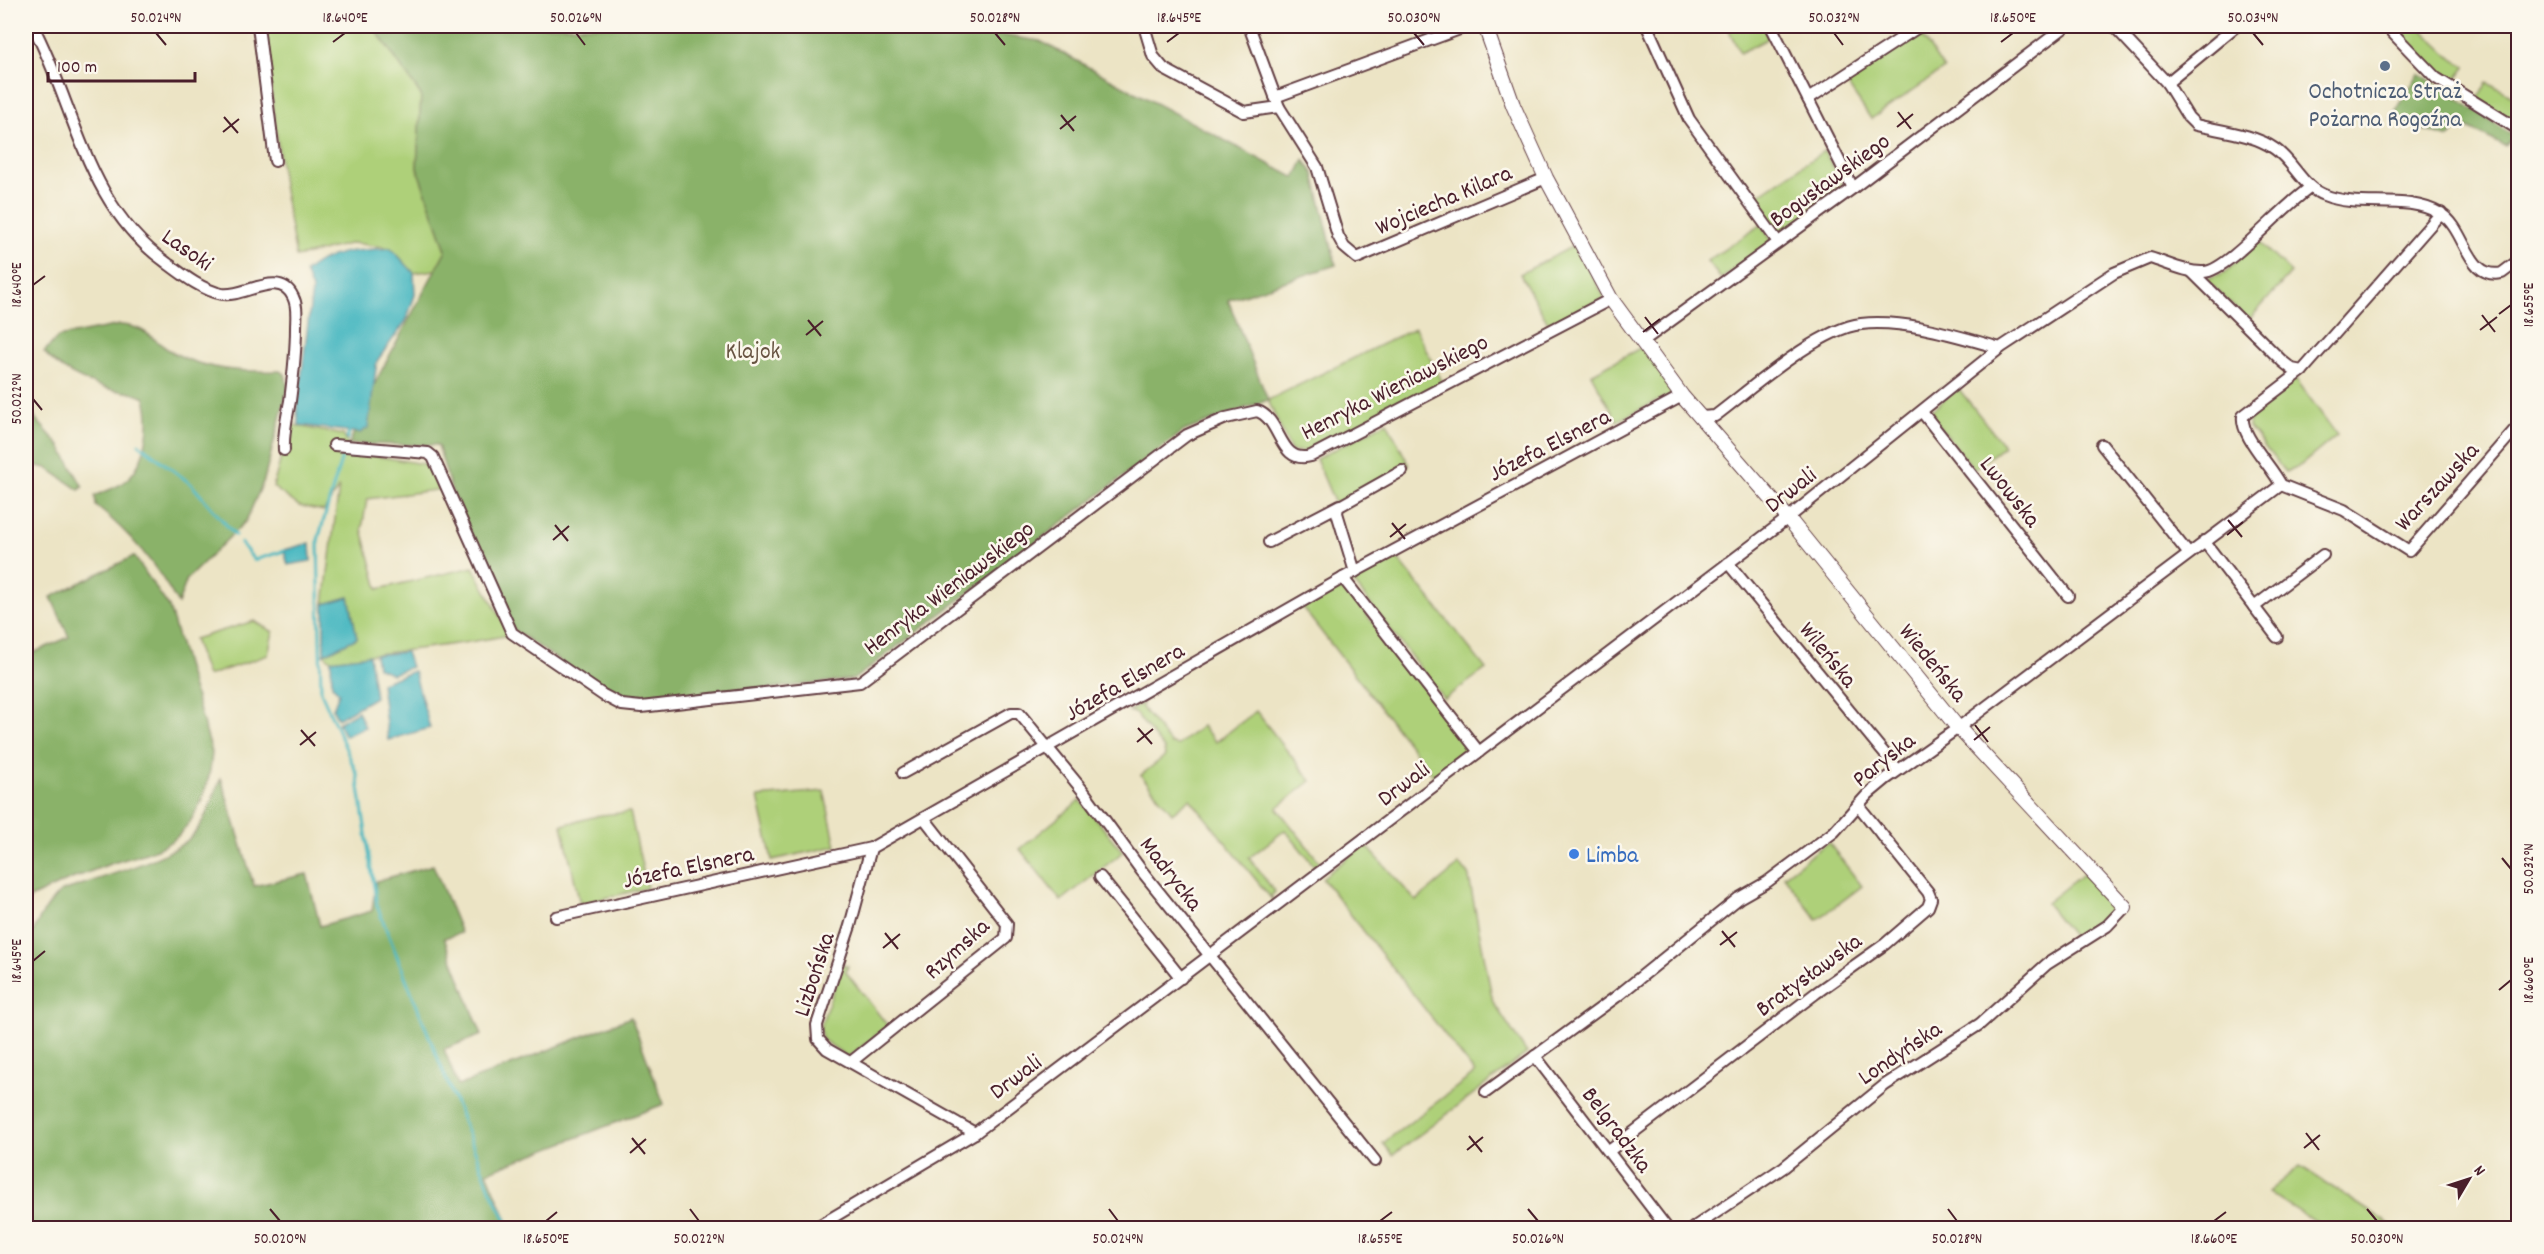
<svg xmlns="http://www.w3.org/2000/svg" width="2544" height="1254" font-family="Dekko,sans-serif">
<rect width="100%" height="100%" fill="#fbf7ec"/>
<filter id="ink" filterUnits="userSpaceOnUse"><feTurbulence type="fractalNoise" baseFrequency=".0167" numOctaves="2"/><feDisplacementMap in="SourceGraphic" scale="12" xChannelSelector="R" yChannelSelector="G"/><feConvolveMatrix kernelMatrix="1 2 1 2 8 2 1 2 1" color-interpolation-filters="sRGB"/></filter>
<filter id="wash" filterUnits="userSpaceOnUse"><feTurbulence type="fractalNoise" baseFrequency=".008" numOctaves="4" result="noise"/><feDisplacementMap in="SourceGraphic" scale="24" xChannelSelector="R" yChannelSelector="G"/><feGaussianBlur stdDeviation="1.35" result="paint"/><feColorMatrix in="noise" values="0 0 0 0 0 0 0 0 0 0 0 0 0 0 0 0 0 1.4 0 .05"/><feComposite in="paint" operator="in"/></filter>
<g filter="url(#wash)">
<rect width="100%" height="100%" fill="#ece4c5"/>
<!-- green -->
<g fill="#aed079" stroke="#7c7852" stroke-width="1.5">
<path d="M 263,26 L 373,26 L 421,95 L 417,168 L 446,250 L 435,270 L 414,273 L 391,248 L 353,243 L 296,257 L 283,185 Z"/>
<path d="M 1727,26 L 1763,26 L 1769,38 L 1740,53 Z"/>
<path d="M 2408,26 L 2418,26 L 2454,60 L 2466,66 L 2454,82 L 2434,68 L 2400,32 Z"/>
<path d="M 1918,30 L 1944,69 L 1871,119 L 1843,78 Z"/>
<path d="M 2487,82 L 2518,99 L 2518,106 L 2511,119 L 2477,101 Z"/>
<path d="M 1824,151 L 1846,189 L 1780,236 L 1754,198 Z"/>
<path d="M 1761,225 L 1772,241 L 1721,279 L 1707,261 Z"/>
<path d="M 2257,240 L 2291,273 L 2248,321 L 2206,279 L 2226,272 Z"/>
<path d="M 1575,245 L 1605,298 L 1549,325 L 1520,274 Z"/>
<path d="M 1415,328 L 1444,385 L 1310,452 L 1291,451 L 1268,400 Z"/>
<path d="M 1642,347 L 1676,392 L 1617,421 L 1591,374 Z"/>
<path d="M 2296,379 L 2337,435 L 2301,465 L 2285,472 L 2249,427 C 2248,405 2280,391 2296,379 Z"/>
<path d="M 1958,388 L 2004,446 L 1974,469 L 1936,422 L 1931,411 Z"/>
<path d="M 1387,422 L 1409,465 L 1335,504 L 1316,459 Z"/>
<path d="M 293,425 L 343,435 L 352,452 L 429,465 L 444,489 L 367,499 L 362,529 L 378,589 L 473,567 L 510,635 C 450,647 391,651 331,660 L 324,654 L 357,638 L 349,597 L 324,604 L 339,487 L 324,511 L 299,506 L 273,487 L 289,428 Z"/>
<path d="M 1395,555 L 1486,669 L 1444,699 L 1351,579 Z"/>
<path d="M 1343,585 L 1474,751 L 1436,779 L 1302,607 Z"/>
<path d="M 254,621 L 273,632 L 268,655 L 207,676 L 194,639 Z"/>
<path d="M 1143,703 L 1142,708 L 1171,744 L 1178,745 L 1202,726 L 1216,742 L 1256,711 L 1311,781 L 1277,808 L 1322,865 L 1316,868 L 1285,830 L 1249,858 L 1275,892 L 1271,896 L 1275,903 L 1190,799 L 1172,813 L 1141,775 L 1165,756 L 1164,749 L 1136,714 L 1129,711 Z"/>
<path d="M 824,791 L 836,846 L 772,860 L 758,797 Z"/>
<path d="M 1080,800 L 1123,852 L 1061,901 L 1020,849 Z"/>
<path d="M 630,812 L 647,888 L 580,904 L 562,825 L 601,815 Z"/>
<path d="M 1828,842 L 1862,886 L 1817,920 L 1784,876 Z"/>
<path d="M 1365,844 L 1416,901 L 1459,865 L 1468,873 L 1493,1002 L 1527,1053 L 1393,1155 L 1383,1143 L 1475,1073 L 1322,878 Z"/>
<path d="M 2084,873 L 2116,907 L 2112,917 L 2074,938 L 2046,903 Z"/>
<path d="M 843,964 L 848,966 L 846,972 L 888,1026 L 848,1057 L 822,1039 L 820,1027 Z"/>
<path d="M 2300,1166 L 2395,1228 L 2325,1228 L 2268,1192 Z"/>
</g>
<!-- forest -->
<g fill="#8ab269" stroke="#6a684a" stroke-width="1.5">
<path d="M 373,26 L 941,26 L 1040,41 L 1295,178 L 1304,160 L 1314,174 L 1336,265 L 1228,300 L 1268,400 L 1184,431 L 854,679 L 730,693 L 619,701 L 514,630 L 451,489 L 438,445 L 349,444 L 377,379 L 446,250 L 417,168 L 421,95 Z"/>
<path d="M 2419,73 L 2515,137 L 2505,146 L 2460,124 L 2449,138 L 2391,119 Z"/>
<path d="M 120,325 C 149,326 153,343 176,354 C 209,371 244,372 280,371 L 285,374 L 288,388 L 264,480 L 246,521 L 187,579 L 178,604 C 157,565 130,533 96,506 L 95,496 C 105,491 120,487 128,479 C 147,460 152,423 145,398 C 129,390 124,393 109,389 C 85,382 60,371 44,352 L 58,337 Z"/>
<path d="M 26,408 L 60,446 L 83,487 L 79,490 L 47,468 L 26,464 Z"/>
<path d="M 134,556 L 169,607 L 212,752 C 211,780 199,816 178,836 C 162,851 131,857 110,864 C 83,874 56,885 30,898 L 26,912 L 26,656 L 69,637 L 51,597 Z"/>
<path d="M 221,778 L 254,886 L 307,874 L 320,926 L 372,911 L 376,881 L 433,865 L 461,933 L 444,938 L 482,1035 L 444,1049 L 458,1086 L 631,1017 L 664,1104 L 487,1172 L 510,1228 L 26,1228 L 26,953 C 32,929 42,910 60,892 C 90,881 173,858 192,836 C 206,821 213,797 221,778 Z"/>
</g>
<!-- water -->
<g fill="#49b8c1" stroke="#4a6c76" stroke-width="1.5">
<path d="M 391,248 L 414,273 L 415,295 L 406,321 L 377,361 L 368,428 L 360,433 L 299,425 L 297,412 L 312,290 L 305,272 C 332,249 356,251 391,248 Z"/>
<path d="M 310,543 L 311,561 L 288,565 L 284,550 Z"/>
<path d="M 349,597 L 357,638 L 324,654 L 324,604 Z"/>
<path d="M 406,652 L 411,667 L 392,674 L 377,667 L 375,655 Z"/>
<path d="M 369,655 L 375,697 L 338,719 L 333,709 L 339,693 L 332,685 L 331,660 Z"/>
<path d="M 414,671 L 430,728 L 388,740 L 381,683 Z"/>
<path d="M 358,711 L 365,727 L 345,736 L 338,723 Z"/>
</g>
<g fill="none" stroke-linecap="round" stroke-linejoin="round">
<!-- stream -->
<g stroke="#49b8c1" stroke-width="3">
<path d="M 347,439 L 349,432"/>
<path d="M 139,444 L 191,484 L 235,535"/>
<path d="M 343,453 L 318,540 L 321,692 L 357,774 L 377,906 L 491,1191 L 510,1228"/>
<path d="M 241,543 L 254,560 L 284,551"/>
</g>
</g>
</g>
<g filter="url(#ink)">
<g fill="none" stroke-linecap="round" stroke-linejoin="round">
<defs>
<g id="minor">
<path d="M 33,26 C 76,108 86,206 167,263 C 183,275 202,290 222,294 C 243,298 280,268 293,297 C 298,306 296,318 296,328 C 296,352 293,377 290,401 C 287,417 283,433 284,450"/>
<path d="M 258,26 L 275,161"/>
<path d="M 1144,26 L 1153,56 L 1164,69 L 1244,112 L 1279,107"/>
<path d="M 1249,26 L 1279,107 L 1317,167 L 1338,236 L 1344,247 L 1357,258 L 1546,178"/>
<path d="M 1647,26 L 1689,119 L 1778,242"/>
<path d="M 1771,26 L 1853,188"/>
<path d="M 2114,26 L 2167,83 L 2188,117 L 2196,125 C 2221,131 2254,134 2275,149 C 2294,162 2302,187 2324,195 C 2361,210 2405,193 2441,214 C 2466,228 2467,281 2502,273 L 2518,261"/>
<path d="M 2386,26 L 2436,78 L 2518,129"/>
<path d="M 2167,83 L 2236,26"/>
<path d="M 1275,97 L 1468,26"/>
<path d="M 1808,99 L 1920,26"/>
<path d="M 2192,272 L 2282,361 L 2292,369 L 2302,371 L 2441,213"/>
<path d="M 1643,341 L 1853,188 L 2066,26"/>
<path d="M 1922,412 L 2068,596"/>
<path d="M 1701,417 L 1715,416 C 1751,389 1818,329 1861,324 C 1905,319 1957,336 2000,348 L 2114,273 L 2150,258 C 2167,263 2187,273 2204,272 C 2228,271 2284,204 2310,188"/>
<path d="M 334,445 L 428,453 L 433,457 L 512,633 L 603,695 L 622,705 L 641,707 L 860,682 L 1187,435 L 1226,418 L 1257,411 C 1282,419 1278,465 1311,456 L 1611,299"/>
<path d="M 2102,445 L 2188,553"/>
<path d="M 2281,485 L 2344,510 L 2409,551 L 2518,426"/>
<path d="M 2281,485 C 2272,466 2240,436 2243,416 L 2302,371"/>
<path d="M 2204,541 L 2277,637"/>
<path d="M 1269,542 L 1340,505"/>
<path d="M 1728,563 L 1898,770"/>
<path d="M 1355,572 L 1337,513 L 1338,507 L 1402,471"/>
<path d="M 1343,578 L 1479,752"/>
<path d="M 2254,607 L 2323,555"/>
<path d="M 903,773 L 1011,713 L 1019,713 L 1084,792 L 1141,870 L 1375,1161"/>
<path d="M 871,848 L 850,926 L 817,1025 L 818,1039 L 827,1049 L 975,1133"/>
<path d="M 1100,877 L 1181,978"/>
<path d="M 556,917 L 871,848 L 1343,578 L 1682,396"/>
<path d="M 1535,1056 L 1667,1228"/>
<path d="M 851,1062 L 1006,938 L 1007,924 L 924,818"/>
<path d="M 1486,1092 L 1616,997 L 1739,898 L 1767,882 L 1834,832 L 1868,794 L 1886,779 L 1958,728 L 2281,485"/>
<path d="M 1609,1151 L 1816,993 L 1885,944 L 1928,907 L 1931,899 L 1928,892 L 1858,805"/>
<path d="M 815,1228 L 975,1133 L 1788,518 L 2000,348"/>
<path d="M 1693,1228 L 1784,1167 L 1885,1085 L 1980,1024 L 2047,964 L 2107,926 L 2125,907"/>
</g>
<path id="tertiary" d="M 1485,26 L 1513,105 L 1546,178 L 1611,299 L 1682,396 L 1788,518 L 1954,723 L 2125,907"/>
</defs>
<!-- minor casing -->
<use href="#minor" stroke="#623d42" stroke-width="14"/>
<!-- tertiary casing -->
<use href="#tertiary" stroke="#623d42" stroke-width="16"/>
<!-- minor -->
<use href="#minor" stroke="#fff" stroke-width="10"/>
<!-- tertiary -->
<use href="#tertiary" stroke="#fff" stroke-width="14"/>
</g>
</g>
<!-- ticks -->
<path fill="none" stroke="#4a1f2b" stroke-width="2" d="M 156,33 L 166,45M 576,33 L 585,45M 995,33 L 1005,45M 1414,33 L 1424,45M 1834,33 L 1843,45M 2253,33 L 2263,45M 333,42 L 345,33M 1167,42 L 1179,33M 2001,42 L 2013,33M 1898,112 L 1911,129M 1061,115 L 1074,131M 224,117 L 238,133M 1897,127 L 1913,114M 1060,129 L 1076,116M 223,132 L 239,119M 33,285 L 45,276M 2499,314 L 2511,305M 2482,315 L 2495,332M 1645,317 L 1658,334M 808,320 L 821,336M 2480,330 L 2497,317M 1643,332 L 1660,319M 806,335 L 823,321M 33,399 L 42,410M 2228,520 L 2242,537M 1392,523 L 1405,539M 555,525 L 568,541M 2227,535 L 2243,522M 1390,537 L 1406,524M 553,540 L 569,526M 1975,725 L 1988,742M 1138,728 L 1152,744M 301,730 L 315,746M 1974,740 L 1990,727M 1137,742 L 1153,729M 300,745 L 316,732M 2502,858 L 2511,869M 1722,931 L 1735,947M 885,933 L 898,949M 1720,945 L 1737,932M 883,948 L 900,934M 33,961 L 45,951M 2499,990 L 2511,980M 2306,1133 L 2319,1150M 1469,1136 L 1482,1152M 632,1138 L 645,1154M 2304,1148 L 2320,1135M 1467,1150 L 1483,1137M 630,1153 L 646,1139M 270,1209 L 280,1221M 690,1209 L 699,1221M 1109,1209 L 1118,1221M 1528,1209 L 1538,1221M 1948,1209 L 1957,1221M 2367,1209 L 2377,1221M 546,1221 L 557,1212M 1380,1221 L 1392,1212M 2214,1221 L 2226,1212"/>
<!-- markers -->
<circle fill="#5c6f8a" stroke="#fbf7ec" stroke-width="2" cx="2385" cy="66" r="6"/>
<circle fill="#3f7fe0" stroke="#fbf7ec" stroke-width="2" cx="1574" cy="854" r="6"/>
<g text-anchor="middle" stroke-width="5" stroke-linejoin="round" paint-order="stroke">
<!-- service labels -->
<g font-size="24" fill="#4e5e75" stroke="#fbf7ec">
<text x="2385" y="98">Ochotnicza Straż<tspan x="2385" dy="28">Pożarna Rogoźna</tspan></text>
</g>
<!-- street labels -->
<g font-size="24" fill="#4a1f2b" stroke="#fbf7ec">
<text transform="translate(1829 179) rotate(-36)" y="8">Bogusławskiego</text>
<text transform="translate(1443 199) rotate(-23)" y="8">Wojciecha Kilara</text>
<text transform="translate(188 249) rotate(35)" y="8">Lasoki</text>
<text transform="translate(1394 386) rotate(-27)" y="8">Henryka Wieniawskiego</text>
<text transform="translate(1549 444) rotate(-27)" y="8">Józefa Elsnera</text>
<text transform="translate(2436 486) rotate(-47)" y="8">Warszawska</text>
<text transform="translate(1790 489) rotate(-38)" y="8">Drwali</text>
<text transform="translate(2011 491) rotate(52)" y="8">Lwowska</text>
<text transform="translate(948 587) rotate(-37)" y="8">Henryka Wieniawskiego</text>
<text transform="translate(1829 654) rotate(51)" y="8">Wileńska</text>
<text transform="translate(1934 662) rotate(51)" y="8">Wiedeńska</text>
<text transform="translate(1124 681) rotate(-30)" y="8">Józefa Elsnera</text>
<text transform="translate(1883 759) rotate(-38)" y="8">Paryska</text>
<text transform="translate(1403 783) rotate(-37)" y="8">Drwali</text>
<text transform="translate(688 866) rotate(-12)" y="8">Józefa Elsnera</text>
<text transform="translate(1172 873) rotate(52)" y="8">Madrycka</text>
<text transform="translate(956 948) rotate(-42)" y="8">Rzymska</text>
<text transform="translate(813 974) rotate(-72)" y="8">Lizbońska</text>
<text transform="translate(1808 974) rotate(-36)" y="8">Bratysławska</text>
<text transform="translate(1899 1052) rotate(-34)" y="8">Londyńska</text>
<text transform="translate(1015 1076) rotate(-37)" y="8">Drwali</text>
<text transform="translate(1618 1129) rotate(53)" y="8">Belgradzka</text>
</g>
<!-- park labels -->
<g font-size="24" fill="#685442" stroke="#fbf7ec">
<text x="753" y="358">Klajok</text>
</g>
<!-- shop labels -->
<g font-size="24" fill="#366cbe" stroke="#fbf7ec" text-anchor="start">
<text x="1586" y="862">Limba</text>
</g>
</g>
<!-- margin -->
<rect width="2544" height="1254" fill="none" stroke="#fbf7ec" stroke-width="66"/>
<!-- north arrow -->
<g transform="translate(2469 1179) rotate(51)" stroke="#fbf7ec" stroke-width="4.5" paint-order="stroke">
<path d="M0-4.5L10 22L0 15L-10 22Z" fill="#4a1f2b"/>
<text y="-9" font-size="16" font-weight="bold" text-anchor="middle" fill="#4a1f2b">N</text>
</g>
<!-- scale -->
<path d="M48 72v9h147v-9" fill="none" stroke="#4a1f2b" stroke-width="3"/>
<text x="57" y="72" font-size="18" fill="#4a1f2b" stroke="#fbf7ec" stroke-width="4.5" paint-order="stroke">100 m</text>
<rect x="33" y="33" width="2478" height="1188" fill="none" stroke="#4a1f2b" stroke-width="2"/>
<g font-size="15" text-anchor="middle" fill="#4a1f2b">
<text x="156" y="22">50.024°N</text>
<text x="345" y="22">18.640°E</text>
<text x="576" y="22">50.026°N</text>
<text x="995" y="22">50.028°N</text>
<text x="1179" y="22">18.645°E</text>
<text x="1414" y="22">50.030°N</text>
<text x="1834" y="22">50.032°N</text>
<text x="2013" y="22">18.650°E</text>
<text x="2253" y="22">50.034°N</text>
<text transform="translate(16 285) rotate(-90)" y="5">18.640°E</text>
<text transform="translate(2528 305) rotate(-90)" y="5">18.655°E</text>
<text transform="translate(16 399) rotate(-90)" y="5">50.022°N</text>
<text transform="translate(2528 869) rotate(-90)" y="5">50.032°N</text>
<text transform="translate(16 961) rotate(-90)" y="5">18.645°E</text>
<text transform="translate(2528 980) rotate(-90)" y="5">18.660°E</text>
<text x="280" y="1243">50.020°N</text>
<text x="546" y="1243">18.650°E</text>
<text x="699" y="1243">50.022°N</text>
<text x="1118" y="1243">50.024°N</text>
<text x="1380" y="1243">18.655°E</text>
<text x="1538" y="1243">50.026°N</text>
<text x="1957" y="1243">50.028°N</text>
<text x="2214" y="1243">18.660°E</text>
<text x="2377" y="1243">50.030°N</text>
</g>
</svg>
